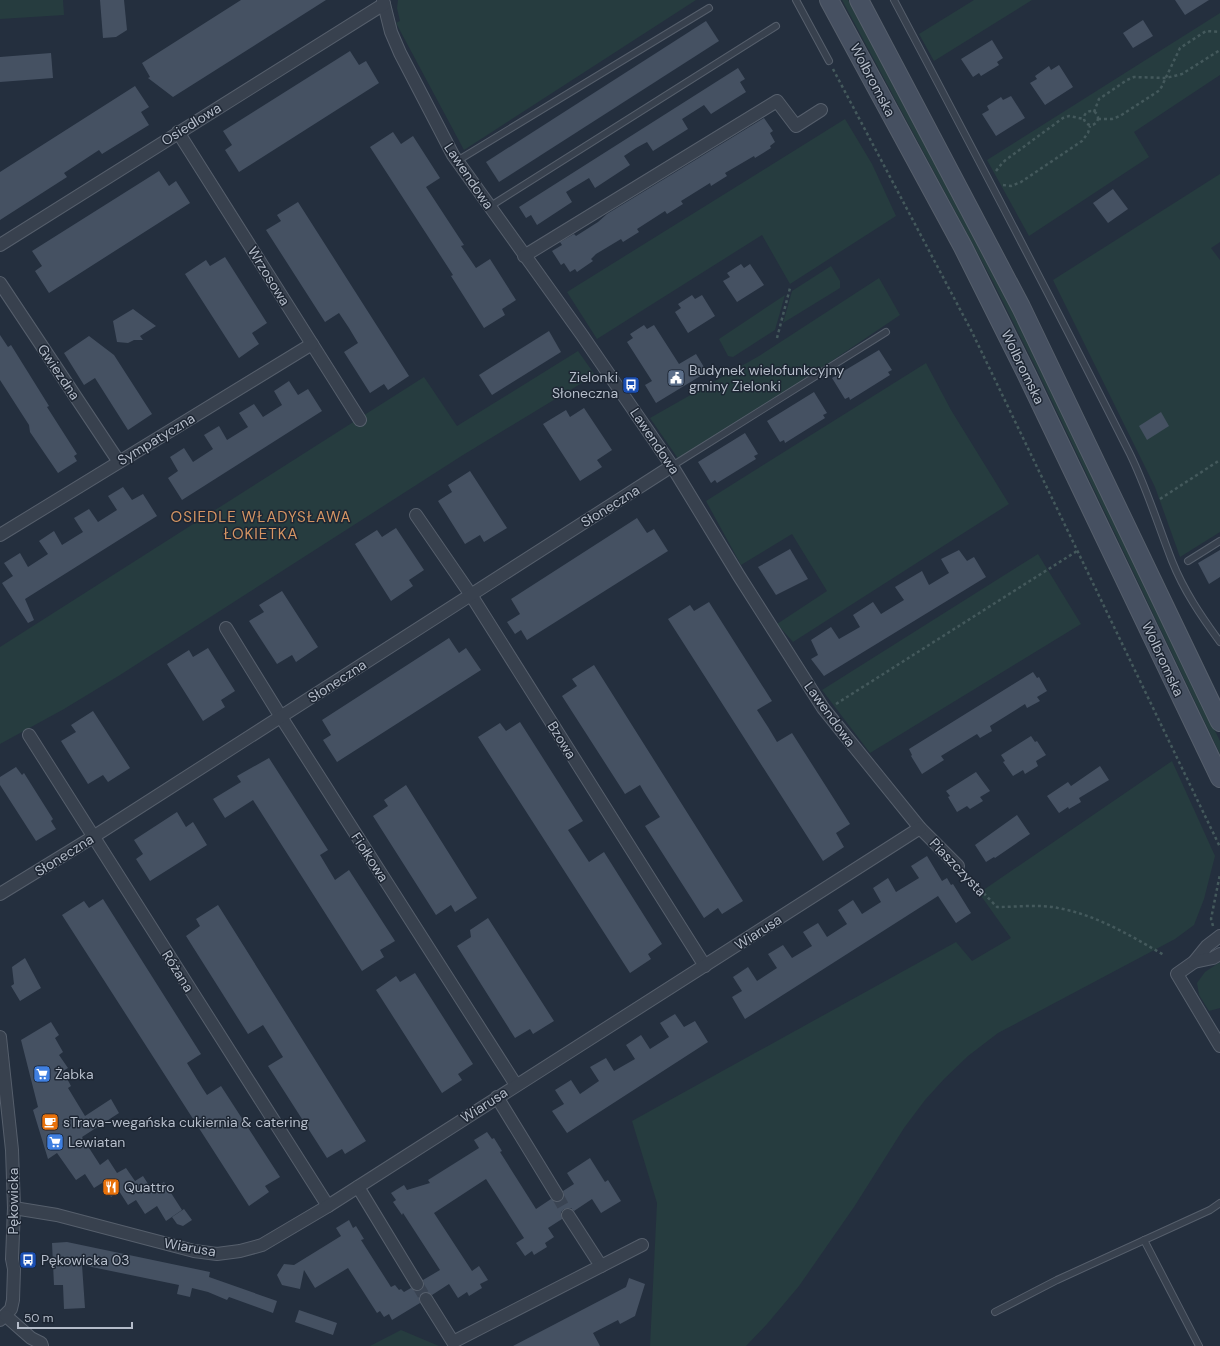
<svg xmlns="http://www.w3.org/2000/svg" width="1220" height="1346" font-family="'DM Sans',sans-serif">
<rect width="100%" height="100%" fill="#242f3e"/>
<!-- green -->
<g fill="#263c3f">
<path d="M 0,0 L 63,0 L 64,15 L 0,19 Z"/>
<path d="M 398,0 L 696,0 L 464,150 L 396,23 L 400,21 L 397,8 Z"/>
<path d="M 842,0 L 848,0 L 1005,295 L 1220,741 L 1220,754 L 1037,370 L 992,280 Z"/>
<path d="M 974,0 L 1032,0 L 934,61 L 919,34 Z"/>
<path d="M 1220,13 L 1220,75 L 1134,132 L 1149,157 L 1029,236 L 987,160 Z"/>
<path d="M 845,119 L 872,164 L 896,216 L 790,284 L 762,235 L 597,339 L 567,292 Z"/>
<path d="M 1220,174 L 1220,242 L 1211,248 L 1220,260 L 1220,532 L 1180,557 L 1155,487 L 1053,280 Z"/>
<path d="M 831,266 L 840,281 L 840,288 L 783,323 L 792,291 Z"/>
<path d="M 879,278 L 900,315 L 780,396 L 679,460 L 650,418 L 759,356 Z"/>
<path d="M 785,295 L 775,330 L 733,357 L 728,356 L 719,339 Z"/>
<path d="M 578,351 L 595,375 L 463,455 L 120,675 L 64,709 L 0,744 L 0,647 L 424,377 L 457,426 Z"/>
<path d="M 926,363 L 951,410 L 1009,504 L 793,642 L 777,624 L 827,591 L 792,534 L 741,565 L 706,501 Z"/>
<path d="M 1038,554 L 1081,624 L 870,753 L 822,690 Z"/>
<path d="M 1172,761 L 1215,856 L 1204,899 L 1194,925 L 1175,939 L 998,1033 L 968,1056 L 944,1079 L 925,1100 L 904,1128 L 854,1207 L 799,1286 L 767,1324 L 746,1346 L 650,1346 L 657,1203 L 632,1121 L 956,942 L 972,961 L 1011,938 L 979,893 Z"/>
<path d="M 1220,962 L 1220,1008 L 1209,1011 L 1199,995 L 1197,983 L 1205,972 Z"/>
<path d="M 401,1330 L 439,1346 L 370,1346 Z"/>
</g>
<!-- building -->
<g fill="#455162">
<path d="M 100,0 L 124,0 L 127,30 L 116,37 L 103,38 Z"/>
<path d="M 241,0 L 326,0 L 173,97 L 148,78 L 150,77 L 142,63 Z"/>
<path d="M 1175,0 L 1209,0 L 1185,15 Z"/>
<path d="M 1143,20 L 1153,36 L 1133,48 L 1123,33 Z"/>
<path d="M 706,21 L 719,41 L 499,182 L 486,162 Z"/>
<path d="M 992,40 L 1003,58 L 997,62 L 999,65 L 981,76 L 979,73 L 973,77 L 961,59 Z"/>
<path d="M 350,51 L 359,65 L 366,61 L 379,83 L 239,172 L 225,150 L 232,145 L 223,131 Z"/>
<path d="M 51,53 L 53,78 L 0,82 L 0,57 Z"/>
<path d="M 1059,65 L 1073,87 L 1045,105 L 1030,83 L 1037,79 L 1035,76 L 1049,66 L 1051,70 Z"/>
<path d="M 738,68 L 745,79 L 740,82 L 746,92 L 711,114 L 704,105 L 682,119 L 688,129 L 653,151 L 647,142 L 636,148 L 624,156 L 630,165 L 595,188 L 589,178 L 566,192 L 572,202 L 537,225 L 531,215 L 526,218 L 519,207 Z"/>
<path d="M 135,86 L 149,107 L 141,112 L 149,125 L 102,154 L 99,150 L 64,173 L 67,177 L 0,220 L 0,172 Z"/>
<path d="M 1011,96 L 1025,118 L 996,136 L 982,114 L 989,110 L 987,106 L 1001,97 L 1003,100 Z"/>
<path d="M 764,118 L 773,131 L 770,133 L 775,142 L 770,146 L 771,148 L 755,158 L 754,156 L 725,173 L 727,176 L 711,186 L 710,183 L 681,201 L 683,204 L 667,214 L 665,211 L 637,229 L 639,232 L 623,242 L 621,239 L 596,254 L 591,259 L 593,261 L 577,272 L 575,269 L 570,272 L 564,263 L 561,265 L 552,251 L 562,245 L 560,242 L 574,234 L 576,236 L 598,222 L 607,214 Z"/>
<path d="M 393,132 L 401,144 L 413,136 L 440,178 L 426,187 L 464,245 L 461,246 L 476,268 L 490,259 L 516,300 L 502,309 L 505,315 L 484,328 L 451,276 L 453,275 L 370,147 Z"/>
<path d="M 159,171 L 169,186 L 176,181 L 190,203 L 49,293 L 35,271 L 42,266 L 32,251 Z"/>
<path d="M 1113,189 L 1128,209 L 1108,223 L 1093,203 Z"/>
<path d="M 298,202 L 409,376 L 388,390 L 384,384 L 370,393 L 344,352 L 358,343 L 349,328 L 339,313 L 325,322 L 266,230 L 281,221 L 277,215 Z"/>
<path d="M 225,257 L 267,323 L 252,333 L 259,344 L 239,358 L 185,274 L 206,260 L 210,266 Z"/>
<path d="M 741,264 L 744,268 L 750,264 L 764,285 L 737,302 L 723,281 L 730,277 L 727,273 Z"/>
<path d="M 692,295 L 695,299 L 702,295 L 715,316 L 688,333 L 675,312 L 681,308 L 678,304 Z"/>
<path d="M 133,309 L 156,326 L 140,336 L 143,340 L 134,340 L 128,343 L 117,342 L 113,321 Z"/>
<path d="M 644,325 L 647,329 L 654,325 L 679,364 L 696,354 L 707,372 L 656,403 L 645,385 L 652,381 L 627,342 L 633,338 L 630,334 Z"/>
<path d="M 549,331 L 561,352 L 492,395 L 479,375 Z"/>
<path d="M 0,335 L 8,347 L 11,345 L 49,406 L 47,407 L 77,454 L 74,456 L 77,461 L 58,473 L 30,432 L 29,425 L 0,380 Z"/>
<path d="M 89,336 L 114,355 L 152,414 L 128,430 L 95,378 L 84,385 L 64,353 Z"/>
<path d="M 879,350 L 892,370 L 888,372 L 890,375 L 850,400 L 849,397 L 845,399 L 832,378 Z"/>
<path d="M 289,381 L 298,395 L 308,389 L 322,411 L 182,500 L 168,478 L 178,471 L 170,457 L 184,448 L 193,462 L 213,449 L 204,435 L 219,426 L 227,440 L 248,427 L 239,413 L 254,404 L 263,417 L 282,405 L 274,391 Z"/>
<path d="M 814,392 L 827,413 L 823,415 L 825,418 L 785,443 L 784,440 L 780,442 L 767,421 Z"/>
<path d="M 584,408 L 612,450 L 597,460 L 602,467 L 580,481 L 543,424 L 566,410 L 570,417 Z"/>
<path d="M 1161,412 L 1169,426 L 1147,440 L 1139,426 Z"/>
<path d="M 745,433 L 758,454 L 754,456 L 756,459 L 717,483 L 715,480 L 711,483 L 698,462 Z"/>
<path d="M 470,471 L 507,528 L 484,542 L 480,535 L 465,544 L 438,501 L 452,492 L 448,485 Z"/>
<path d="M 123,487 L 132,500 L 143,494 L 157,516 L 25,599 L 34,620 L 28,623 L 2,583 L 13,576 L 4,563 L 20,553 L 28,567 L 48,554 L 39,541 L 54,531 L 62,545 L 83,532 L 74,518 L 89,509 L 98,522 L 117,510 L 108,496 Z"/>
<path d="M 637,518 L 647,533 L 654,529 L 668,551 L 527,640 L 521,630 L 515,634 L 507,622 L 520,614 L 511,599 Z"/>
<path d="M 396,528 L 424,570 L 409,580 L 413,586 L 391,601 L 355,544 L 377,530 L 382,537 Z"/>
<path d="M 790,549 L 808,579 L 776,595 L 758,567 Z"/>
<path d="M 959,550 L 967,561 L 974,557 L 986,577 L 824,676 L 811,659 L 818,655 L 811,640 L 831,627 L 839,639 L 860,627 L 853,615 L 873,602 L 881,614 L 904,600 L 895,587 L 922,571 L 929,585 L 949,573 L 941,559 Z"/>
<path d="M 1220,550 L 1220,577 L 1209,584 L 1198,563 Z"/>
<path d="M 282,591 L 318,647 L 296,662 L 292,655 L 277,664 L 249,621 L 264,612 L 259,605 Z"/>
<path d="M 709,602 L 772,701 L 757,710 L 768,727 L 777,742 L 792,733 L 850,824 L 836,833 L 844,847 L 823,861 L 668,619 L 690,605 L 694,611 Z"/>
<path d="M 449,638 L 459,653 L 466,648 L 481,670 L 337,762 L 323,740 L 331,735 L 322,720 Z"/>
<path d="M 208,648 L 235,691 L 221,700 L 225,707 L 203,721 L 167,664 L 189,650 L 193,657 Z"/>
<path d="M 594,665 L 743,901 L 722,914 L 718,908 L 704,918 L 645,826 L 660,817 L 644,792 L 640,785 L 625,794 L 562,696 L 577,686 L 572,679 Z"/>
<path d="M 1033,672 L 1037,678 L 1039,677 L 1047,691 L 1037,697 L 1040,701 L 1027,708 L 1025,704 L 990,726 L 992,731 L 980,738 L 977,734 L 941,756 L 944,760 L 922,774 L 911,756 L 912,755 L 909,749 Z"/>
<path d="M 93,711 L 130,768 L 108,782 L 103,775 L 88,784 L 61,741 L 76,732 L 71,725 Z"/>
<path d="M 520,722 L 583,821 L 568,830 L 589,862 L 604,852 L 662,944 L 648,954 L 651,959 L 630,973 L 478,737 L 500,723 L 506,731 Z"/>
<path d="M 1031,736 L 1035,742 L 1037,741 L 1046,755 L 1036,761 L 1038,766 L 1025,774 L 1023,770 L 1013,776 L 1003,762 L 1005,761 L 1001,755 Z"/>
<path d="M 269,758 L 328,850 L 320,855 L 335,880 L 349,870 L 395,941 L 380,950 L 384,957 L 362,971 L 253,800 L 225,818 L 213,799 L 241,782 L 237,776 Z"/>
<path d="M 1100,766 L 1109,780 L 1079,798 L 1081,802 L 1069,809 L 1068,807 L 1059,813 L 1047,796 L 1068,782 L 1071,786 Z"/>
<path d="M 16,767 L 22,775 L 24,773 L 53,819 L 51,821 L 56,829 L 36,841 L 0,785 L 0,777 Z"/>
<path d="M 976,772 L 990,791 L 980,797 L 983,801 L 970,809 L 967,806 L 957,812 L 948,797 L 950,796 L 946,791 Z"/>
<path d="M 406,785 L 477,898 L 455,912 L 451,905 L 436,915 L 373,816 L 388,806 L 384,800 Z"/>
<path d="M 177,812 L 186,827 L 193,822 L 207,845 L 150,881 L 136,859 L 143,854 L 134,840 Z"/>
<path d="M 1017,815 L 1030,834 L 995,858 L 994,857 L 986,862 L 975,845 Z"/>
<path d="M 927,856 L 942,881 L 947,878 L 951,885 L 953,884 L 971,913 L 956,923 L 938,896 L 745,1019 L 732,997 L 742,991 L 733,977 L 748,967 L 757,981 L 777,968 L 768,954 L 783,945 L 792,958 L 812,946 L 803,932 L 818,923 L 827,937 L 847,924 L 838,910 L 853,900 L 862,914 L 881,902 L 873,888 L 888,878 L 896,892 L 919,878 L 911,866 Z"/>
<path d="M 103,899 L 201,1054 L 187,1063 L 203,1089 L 207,1095 L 221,1086 L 280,1177 L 265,1186 L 269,1192 L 249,1206 L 62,915 L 84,901 L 89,908 Z"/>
<path d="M 218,905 L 366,1141 L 345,1154 L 342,1149 L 327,1158 L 268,1066 L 283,1057 L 263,1025 L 248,1034 L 186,936 L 200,926 L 196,919 Z"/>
<path d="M 488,918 L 554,1021 L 533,1034 L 530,1029 L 515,1038 L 457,946 L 471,937 L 470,930 Z"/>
<path d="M 25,958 L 41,988 L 20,1001 L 11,986 L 14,984 L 12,967 Z"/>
<path d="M 415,973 L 473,1064 L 458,1074 L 462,1080 L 442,1093 L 376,990 L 396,976 L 400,982 Z"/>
<path d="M 675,1014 L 684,1027 L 695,1021 L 708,1042 L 567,1133 L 552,1111 L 564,1104 L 555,1090 L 571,1080 L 580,1094 L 599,1081 L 590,1067 L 606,1058 L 614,1071 L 635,1059 L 626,1045 L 641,1035 L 650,1049 L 669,1037 L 660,1023 Z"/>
<path d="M 51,1022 L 59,1035 L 55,1038 L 63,1052 L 59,1055 L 68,1068 L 63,1071 L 71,1086 L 68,1088 L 85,1116 L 111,1099 L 119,1113 L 82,1137 L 100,1165 L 108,1159 L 117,1173 L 126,1168 L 135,1181 L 143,1176 L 152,1190 L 164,1182 L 182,1210 L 166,1221 L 157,1206 L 145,1214 L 136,1200 L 128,1205 L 119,1191 L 111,1197 L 102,1183 L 94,1188 L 85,1174 L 76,1180 L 57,1153 L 48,1159 L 33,1110 L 38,1107 L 21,1040 Z"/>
<path d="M 487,1132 L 492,1139 L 494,1138 L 502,1151 L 500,1152 L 536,1209 L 551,1199 L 557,1202 L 561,1201 L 564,1195 L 563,1191 L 574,1184 L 567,1173 L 590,1158 L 605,1182 L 608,1180 L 621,1201 L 601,1213 L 592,1199 L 574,1211 L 571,1208 L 564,1209 L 561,1212 L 562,1219 L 548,1228 L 554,1237 L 545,1243 L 547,1247 L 534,1255 L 532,1251 L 525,1256 L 516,1243 L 524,1238 L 486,1179 L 434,1213 L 472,1271 L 479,1266 L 488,1280 L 480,1284 L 482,1288 L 469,1296 L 467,1292 L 458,1298 L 449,1284 L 432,1295 L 426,1292 L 422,1292 L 419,1296 L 420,1303 L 392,1320 L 389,1314 L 384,1317 L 380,1311 L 377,1313 L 348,1268 L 315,1288 L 304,1270 L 300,1289 L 282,1285 L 277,1275 L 284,1264 L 294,1265 L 341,1236 L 336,1228 L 349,1220 L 353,1228 L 356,1226 L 364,1239 L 361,1240 L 391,1287 L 395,1285 L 399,1290 L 401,1289 L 404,1292 L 411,1288 L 417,1291 L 421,1290 L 424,1284 L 423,1280 L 440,1270 L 403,1213 L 402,1215 L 393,1202 L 396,1200 L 391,1193 L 404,1185 L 407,1190 L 430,1183 L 428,1180 L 479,1148 L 474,1140 Z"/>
<path d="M 184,1209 L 192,1220 L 183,1226 L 177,1224 L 172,1217 Z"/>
<path d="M 67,1242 L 210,1272 L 209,1277 L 277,1301 L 273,1313 L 229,1297 L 227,1300 L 208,1292 L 192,1288 L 190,1297 L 177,1294 L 179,1285 L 82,1265 L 85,1308 L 64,1309 L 63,1285 L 54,1285 L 52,1243 Z"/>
<path d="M 629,1278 L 645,1284 L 635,1316 L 620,1324 L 618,1320 L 593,1333 L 600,1346 L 513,1346 L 626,1287 Z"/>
<path d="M 299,1310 L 337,1323 L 333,1335 L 295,1322 Z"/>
</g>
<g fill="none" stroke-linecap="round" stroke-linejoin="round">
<!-- minor-tunnel -->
<g stroke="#3a4453" stroke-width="12" stroke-dasharray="12 6" stroke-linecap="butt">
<path d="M 557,1195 L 568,1215"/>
<path d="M 417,1284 L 426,1299"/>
</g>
<defs>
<g id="service">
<path d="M 796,0 L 829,61"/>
<path d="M 894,0 C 974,151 1053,301 1130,454 C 1147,489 1158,525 1172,561 C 1184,591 1201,616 1220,642"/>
<path d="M 457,161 L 709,8"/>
<path d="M 489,207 L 776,26"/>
<path d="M 672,466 L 886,332"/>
<path d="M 1188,561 L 1220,541"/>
<path d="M 1144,1240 L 1199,1346"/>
<path d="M 995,1312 L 1057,1280 L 1210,1210 L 1220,1203"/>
</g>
<g id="minor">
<path d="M 383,0 L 391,32 L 400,53 L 453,155 L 582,335 L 672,466 L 739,576 L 823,708 L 920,828 L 958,866"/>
<path d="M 178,132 L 360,420"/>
<path d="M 0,245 L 384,4"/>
<path d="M 524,256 L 777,101 L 796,126 L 821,110"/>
<path d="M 0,283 L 119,462"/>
<path d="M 416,515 L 471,595 L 705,966"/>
<path d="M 0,535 L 312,344"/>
<path d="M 226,628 L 281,717 L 516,1085"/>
<path d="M 29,735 L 328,1206"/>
<path d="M 0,894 L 93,837 L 672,466"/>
<path d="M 1220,936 L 1207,946 L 1194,962 L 1177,974 L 1220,1046"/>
<path d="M 1194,962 L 1213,958 L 1220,954"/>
<path d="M 0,1037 L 12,1150 L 14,1208 L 12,1259 L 14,1269 L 13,1300 L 11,1309 L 0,1320"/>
<path d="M 497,1097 L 557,1195"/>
<path d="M 358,1187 L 417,1284"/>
<path d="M 14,1208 L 57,1215 L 194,1251 L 217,1254 L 240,1251 L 262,1245 L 328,1206 L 920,828"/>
<path d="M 568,1215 L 601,1266"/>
<path d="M 426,1299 L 453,1342 L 642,1245"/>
<path d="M 6,1316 L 31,1338 L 41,1343 L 42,1346"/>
</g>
<g id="secondary">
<path d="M 829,0 L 963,247 L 1027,375 L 1220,778"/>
<path d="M 859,0 L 1021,307 L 1220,722"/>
</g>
</defs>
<!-- service casing -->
<use href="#service" stroke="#565f6c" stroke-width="8"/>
<!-- minor casing -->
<use href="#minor" stroke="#565f6c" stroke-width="14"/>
<!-- secondary casing -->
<use href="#secondary" stroke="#565f6c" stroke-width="20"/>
<!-- path -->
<g stroke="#44595c" stroke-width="2.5" stroke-dasharray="3 3" stroke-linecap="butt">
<path d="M 833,69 L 972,332 L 1220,847"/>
<circle cx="1091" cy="118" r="7"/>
<path d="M 1094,112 L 1099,99 L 1127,80 L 1134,77 L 1166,78 L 1182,74 L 1220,50"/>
<path d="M 1098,119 L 1112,119 L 1120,116 L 1160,90 L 1180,48 L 1206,31 L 1220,32"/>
<path d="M 996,171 L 1003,162 L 1063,118 L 1069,116 L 1084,119"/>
<path d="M 1003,185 L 1011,186 L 1021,182 L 1082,141 L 1088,133 L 1090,126"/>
<path d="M 777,338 L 790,288"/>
<path d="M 1160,499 L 1220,460"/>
<path d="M 836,704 L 1077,551"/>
<path d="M 967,876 L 997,907 C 1017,907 1039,904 1058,908 C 1097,915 1131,936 1164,955"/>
<path d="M 1213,926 L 1211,919 L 1220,874"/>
</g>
<!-- service -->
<use href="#service" stroke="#38414e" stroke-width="6"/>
<!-- minor -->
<use href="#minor" stroke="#38414e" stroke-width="12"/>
<!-- secondary -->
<use href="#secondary" stroke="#465061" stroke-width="18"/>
</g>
<!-- icons -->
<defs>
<symbol id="civic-square" viewBox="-11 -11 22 22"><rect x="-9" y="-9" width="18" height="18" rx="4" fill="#5c6f8a" stroke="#1d2633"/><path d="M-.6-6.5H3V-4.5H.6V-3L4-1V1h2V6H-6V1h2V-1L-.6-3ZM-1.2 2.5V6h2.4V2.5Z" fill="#fff"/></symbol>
<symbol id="bus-square" viewBox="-11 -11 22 22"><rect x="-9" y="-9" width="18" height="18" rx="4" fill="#1a4fb4" stroke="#1d2633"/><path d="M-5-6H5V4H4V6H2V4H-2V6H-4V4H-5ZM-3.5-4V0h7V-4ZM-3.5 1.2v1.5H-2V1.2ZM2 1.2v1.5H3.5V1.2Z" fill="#fff"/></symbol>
<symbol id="supermarket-square" viewBox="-11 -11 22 22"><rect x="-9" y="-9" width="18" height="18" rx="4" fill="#3f7fe0" stroke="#1d2633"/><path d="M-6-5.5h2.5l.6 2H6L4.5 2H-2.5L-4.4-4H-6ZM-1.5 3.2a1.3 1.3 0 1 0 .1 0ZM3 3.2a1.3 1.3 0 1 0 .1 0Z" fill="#fff"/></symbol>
<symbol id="cafe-square" viewBox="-11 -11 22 22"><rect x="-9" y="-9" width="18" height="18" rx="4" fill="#e8710a" stroke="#1d2633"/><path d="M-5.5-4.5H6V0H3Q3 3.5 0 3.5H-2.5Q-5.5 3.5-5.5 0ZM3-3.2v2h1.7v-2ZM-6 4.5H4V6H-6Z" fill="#fff"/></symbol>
<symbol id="restaurant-square" viewBox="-11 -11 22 22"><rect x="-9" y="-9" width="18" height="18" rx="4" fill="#e8710a" stroke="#1d2633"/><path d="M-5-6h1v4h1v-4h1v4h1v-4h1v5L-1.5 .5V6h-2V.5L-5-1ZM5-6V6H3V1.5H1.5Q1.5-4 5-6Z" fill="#fff"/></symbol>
</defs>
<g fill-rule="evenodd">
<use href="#civic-square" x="666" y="368" width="20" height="20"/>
<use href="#bus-square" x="621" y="375" width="20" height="20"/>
<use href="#supermarket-square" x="32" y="1064" width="20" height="20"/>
<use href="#cafe-square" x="40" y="1112" width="20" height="20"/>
<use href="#supermarket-square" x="45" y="1132" width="20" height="20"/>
<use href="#restaurant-square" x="101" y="1177" width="20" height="20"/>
<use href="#bus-square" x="18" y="1250" width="20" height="20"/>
</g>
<g text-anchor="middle" stroke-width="3" stroke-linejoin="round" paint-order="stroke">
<!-- street labels -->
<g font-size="14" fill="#b4bcc9" stroke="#1d2633">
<text transform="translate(873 80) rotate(62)" y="5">Wolbromska</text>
<text transform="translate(191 124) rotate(-32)" y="5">Osiedlowa</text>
<text transform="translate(469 176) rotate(56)" y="5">Lawendowa</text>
<text transform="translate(269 276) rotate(58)" y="5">Wrzosowa</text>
<text transform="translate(1023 367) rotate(64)" y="5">Wolbromska</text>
<text transform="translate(59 372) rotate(56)" y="5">Gwiezdna</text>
<text transform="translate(156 439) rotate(-31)" y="5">Sympatyczna</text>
<text transform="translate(655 441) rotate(56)" y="5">Lawendowa</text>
<text transform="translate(610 506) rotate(-32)" y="5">Słoneczna</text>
<text transform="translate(1163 659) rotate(65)" y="5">Wolbromska</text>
<text transform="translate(337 681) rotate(-33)" y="5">Słoneczna</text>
<text transform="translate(830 714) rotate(54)" y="5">Lawendowa</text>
<text transform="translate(562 740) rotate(58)" y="5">Bzowa</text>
<text transform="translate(64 855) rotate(-32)" y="5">Słoneczna</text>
<text transform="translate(370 857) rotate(57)" y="5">Fiołkowa</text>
<text transform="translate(958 867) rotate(46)" y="5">Piaszczysta</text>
<text transform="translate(758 932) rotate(-33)" y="5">Wiarusa</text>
<text transform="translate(178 971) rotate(58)" y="5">Różana</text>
<text transform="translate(484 1105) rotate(-33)" y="5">Wiarusa</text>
<text transform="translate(13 1201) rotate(-90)" y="5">Pękowicka</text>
<text transform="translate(190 1247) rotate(10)" y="5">Wiarusa</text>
</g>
<!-- poi labels -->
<g font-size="14" fill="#b4bcc9" stroke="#1d2633" text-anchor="start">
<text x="689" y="375">Budynek wielofunkcyjny<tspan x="689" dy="16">gminy Zielonki</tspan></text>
<text x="618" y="382" text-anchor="end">Zielonki<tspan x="618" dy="16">Słoneczna</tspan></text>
<text x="55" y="1079">Żabka</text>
<text x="63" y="1127">sTrava-wegańska cukiernia &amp; catering</text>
<text x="68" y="1147">Lewiatan</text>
<text x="124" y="1192">Quattro</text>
<text x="41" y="1265">Pękowicka 03</text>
</g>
<!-- neighbourhood labels -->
<g font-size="15" letter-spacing="1" fill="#d59563" stroke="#1d2633">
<text x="261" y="522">OSIEDLE WŁADYSŁAWA<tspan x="261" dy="17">ŁOKIETKA</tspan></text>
</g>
</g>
<!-- scale -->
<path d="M18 1322v6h114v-6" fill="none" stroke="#b4bcc9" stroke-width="2"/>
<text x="24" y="1322" font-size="12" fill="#b4bcc9" stroke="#1d2633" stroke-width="3" paint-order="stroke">50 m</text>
</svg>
